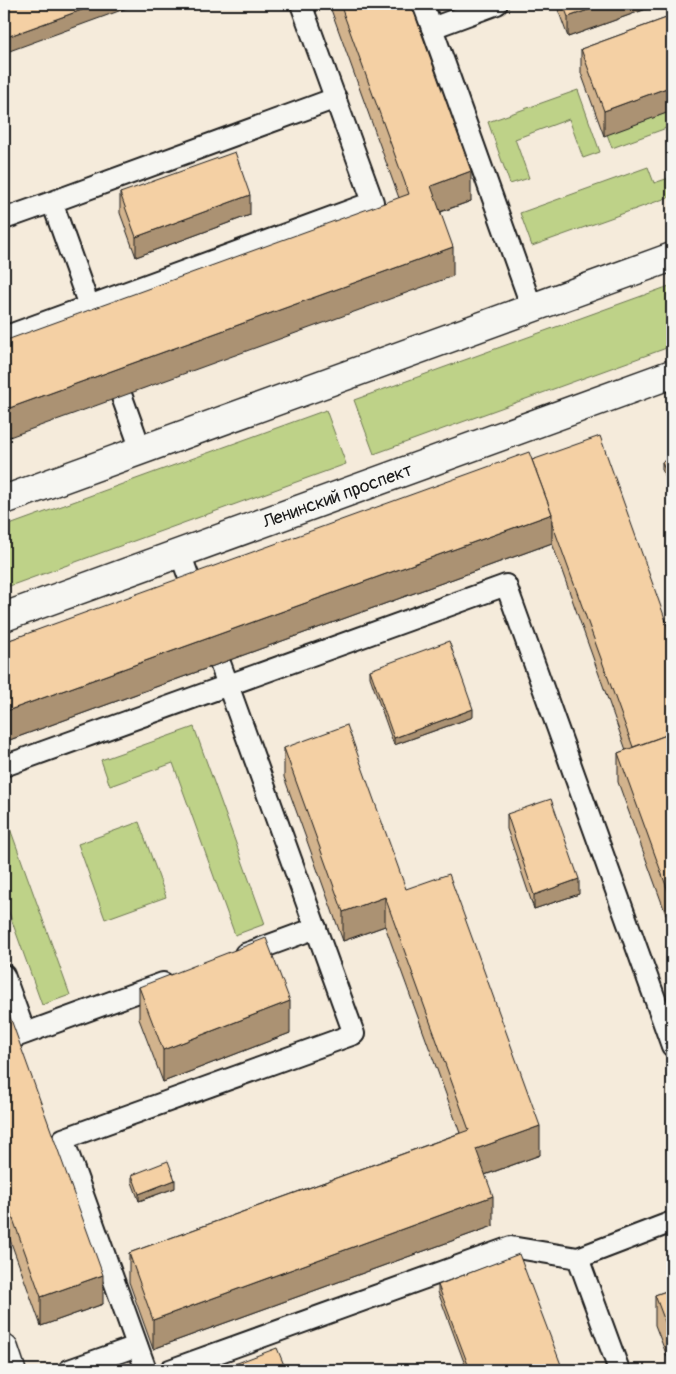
<svg xmlns="http://www.w3.org/2000/svg" width="676" height="1374" font-family="Pangolin,sans-serif">
<rect width="100%" height="100%" fill="#f5ebdb"/>
<filter id="ink" filterUnits="userSpaceOnUse"><feTurbulence type="fractalNoise" baseFrequency=".02" numOctaves="2"/><feDisplacementMap in="SourceGraphic" scale="10" xChannelSelector="R" yChannelSelector="G"/><feConvolveMatrix kernelMatrix="1 2 1 2 8 2 1 2 1" color-interpolation-filters="sRGB"/></filter>
<g filter="url(#ink)">
<!-- green -->
<g fill="#bed288" stroke="#6d7752">
<path d="M 578,90 L 600,152 L 583,158 L 569,119 L 515,139 L 529,178 L 510,184 L 488,122 Z"/>
<path d="M 672,111 L 672,126 L 612,148 L 607,134 Z"/>
<path d="M 648,167 L 654,183 L 672,177 L 672,196 L 532,246 L 520,213 Z"/>
<path d="M 672,285 L 672,346 L 374,454 L 354,400 Z"/>
<path d="M 326,410 L 346,464 L 4,588 L 4,527 Z"/>
<path d="M 194,727 L 265,924 L 235,935 L 173,763 L 110,786 L 101,760 Z"/>
<path d="M 139,822 L 166,897 L 105,919 L 78,844 Z"/>
<path d="M 8,823 L 70,995 L 42,1005 L 4,899 L 4,824 Z"/>
</g>
<g fill="none" stroke-linecap="round" stroke-linejoin="round">
<defs>
<g id="lane">
<path d="M 423,4 L 432,28"/>
<path d="M 497,4 L 432,28 L 532,308"/>
<path d="M 4,219 L 52,202"/>
<path d="M 100,335 L 89,306 L 373,202 L 301,4"/>
<path d="M 4,337 L 89,306 L 52,202 L 336,98"/>
<path d="M 122,397 L 141,450"/>
<path d="M 180,553 L 197,600"/>
<path d="M 4,766 L 506,585 L 672,1046"/>
<path d="M 245,954 L 316,928"/>
<path d="M 4,975 L 25,1033"/>
<path d="M 7,1040 L 163,983"/>
<path d="M 578,1258 L 619,1370"/>
<path d="M 69,1370 L 137,1346"/>
<path d="M 146,1370 L 63,1139 L 354,1034 L 220,663"/>
<path d="M 170,1370 L 511,1247 L 578,1258 L 672,1222"/>
</g>
<g id="secondary">
<path d="M 4,500 L 672,257"/>
<path id="s1" d="M 4,617 L 672,374"/>
<path d="M 4,1349 L 11,1370"/>
</g>
</defs>
<!-- lane casing -->
<use href="#lane" stroke="#1c1c1c" stroke-width="24"/>
<!-- secondary casing -->
<use href="#secondary" stroke="#1c1c1c" stroke-width="31"/>
<!-- lane -->
<use href="#lane" stroke="#f6f6f2" stroke-width="20"/>
<!-- secondary -->
<use href="#secondary" stroke="#f6f6f2" stroke-width="28"/>
</g>
<!-- wall -->
<g fill="#d2b38d" stroke="#1c1c1c">
<path d="M 329,4 L 411,4 L 471,201 L 441,212 L 453,276 L 399,198 Z"/>
<path d="M 556,4 L 660,4 L 568,37 Z"/>
<path d="M 672,16 L 604,136 L 581,73 L 581,49 Z"/>
<path d="M 120,193 L 250,215 L 136,257 L 120,213 Z"/>
<path d="M 672,458 L 672,497 L 662,469 L 662,462 Z"/>
<path d="M 532,460 L 672,638 L 672,931 L 618,782 L 618,753 L 626,750 L 552,543 L 4,742 L 4,642 Z"/>
<path d="M 370,670 L 473,717 L 394,745 L 370,677 Z"/>
<path d="M 284,748 L 406,889 L 540,1155 L 485,1175 L 493,1226 L 153,1349 L 129,1282 L 129,1253 L 460,1133 L 385,926 L 343,941 L 284,777 Z"/>
<path d="M 507,814 L 579,894 L 534,909 L 507,829 Z"/>
<path d="M 139,987 L 290,1033 L 163,1082 L 139,1019 Z"/>
<path d="M 4,1000 L 103,1304 L 41,1326 L 4,1223 Z"/>
<path d="M 132,1175 L 175,1188 L 139,1201 L 132,1182 Z"/>
<path d="M 438,1285 L 563,1370 L 467,1370 L 438,1292 Z"/>
<path d="M 672,1289 L 672,1369 L 655,1325 L 655,1295 Z"/>
</g>
<!-- shaded-wall -->
<g fill="#ab9273" stroke="#1c1c1c">
<path d="M 98,4 L 138,4 L 4,53 L 4,38 Z"/>
<path d="M 605,4 L 660,4 L 568,37 L 568,17 Z"/>
<path d="M 672,86 L 672,111 L 604,136 L 604,111 Z"/>
<path d="M 471,171 L 471,201 L 431,215 L 431,186 Z"/>
<path d="M 250,195 L 250,215 L 136,257 L 136,237 Z"/>
<path d="M 453,247 L 453,276 L 4,439 L 4,410 Z"/>
<path d="M 552,514 L 552,543 L 4,742 L 4,712 Z"/>
<path d="M 473,709 L 473,717 L 394,745 L 394,738 Z"/>
<path d="M 579,879 L 579,894 L 534,909 L 534,895 Z"/>
<path d="M 385,897 L 385,926 L 343,941 L 343,912 Z"/>
<path d="M 290,1001 L 290,1033 L 163,1082 L 163,1050 Z"/>
<path d="M 540,1126 L 540,1155 L 476,1178 L 476,1149 Z"/>
<path d="M 175,1180 L 175,1188 L 139,1201 L 139,1194 Z"/>
<path d="M 493,1196 L 493,1226 L 153,1349 L 153,1320 Z"/>
<path d="M 103,1275 L 103,1304 L 41,1326 L 41,1297 Z"/>
</g>
<!-- building -->
<g fill="#f4d0a4" stroke="#1c1c1c">
<path d="M 4,4 L 98,4 L 4,38 Z"/>
<path d="M 340,4 L 411,4 L 471,171 L 431,186 L 453,247 L 4,410 L 4,341 L 409,194 Z"/>
<path d="M 563,4 L 605,4 L 568,17 Z"/>
<path d="M 672,16 L 672,86 L 604,111 L 581,49 Z"/>
<path d="M 235,152 L 250,195 L 136,237 L 120,193 Z"/>
<path d="M 600,436 L 672,638 L 672,733 L 633,747 L 552,523 L 552,514 L 532,460 Z"/>
<path d="M 529,452 L 552,514 L 4,712 L 4,642 Z"/>
<path d="M 672,458 L 672,490 L 662,462 Z"/>
<path d="M 449,641 L 473,709 L 394,738 L 370,670 Z"/>
<path d="M 347,725 L 406,889 L 449,874 L 540,1126 L 476,1149 L 493,1196 L 153,1320 L 129,1253 L 469,1130 L 385,897 L 343,912 L 284,748 Z"/>
<path d="M 672,733 L 672,902 L 618,753 Z"/>
<path d="M 551,799 L 579,879 L 534,895 L 507,814 Z"/>
<path d="M 266,938 L 290,1001 L 163,1050 L 139,987 Z"/>
<path d="M 4,1000 L 103,1275 L 41,1297 L 4,1194 Z"/>
<path d="M 168,1161 L 175,1180 L 139,1194 L 132,1175 Z"/>
<path d="M 519,1254 L 563,1370 L 470,1370 L 438,1285 Z"/>
<path d="M 672,1289 L 672,1340 L 655,1295 Z"/>
<path d="M 277,1348 L 286,1370 L 219,1370 Z"/>
</g>
</g>
<g text-anchor="middle" stroke-width="4" stroke-linejoin="round" paint-order="stroke">
<!-- street labels -->
<g font-size="18" fill="#1c1c1c" stroke="#f6f6f2">
<text dy="6" stroke="none"><textPath href="#s1" startOffset="355">Ленинский проспект</textPath></text>
</g>
</g>
<!-- margin -->
<rect width="676" height="1374" fill="none" stroke="#f6f6f2" stroke-width="20"/>
<rect x="10" y="10" width="656" height="1354" fill="none" stroke="#1c1c1c" stroke-width="2" filter="url(#ink)"/>
</svg>
